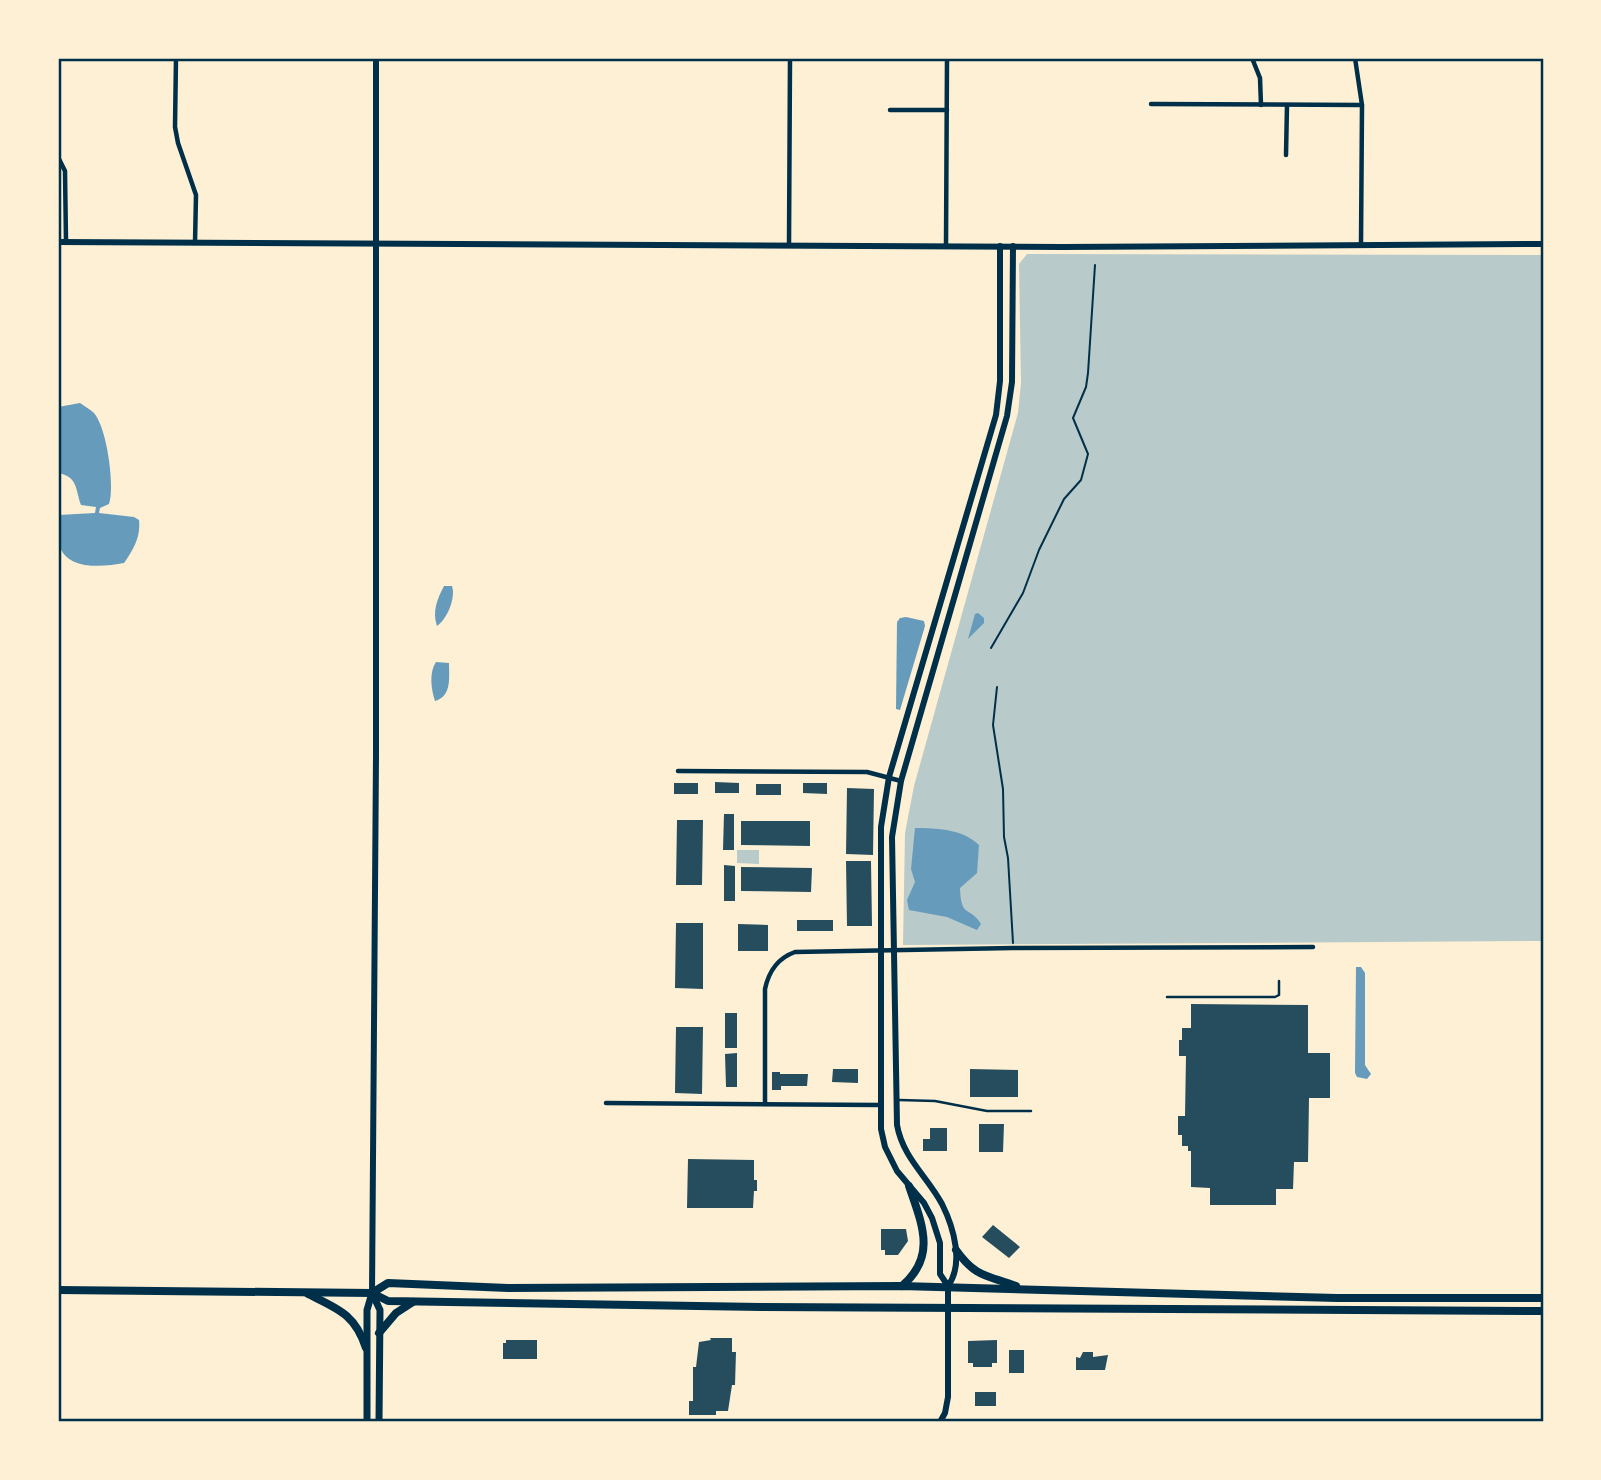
<svg xmlns="http://www.w3.org/2000/svg" width="1601" height="1480" font-family="'PT Sans Narrow',sans-serif">
<rect width="100%" height="100%" fill="#fdf0d5"/>
<!-- green -->
<g fill="#b9caca">
<path d="M 1027,254 L 1543,255 L 1543,941 L 903,945 L 905,833 L 914,786 L 1018,413 L 1021,383 L 1019,264 Z"/>
<path d="M 737,850 L 759,850 L 759,864 L 737,863 Z"/>
</g>
<!-- water -->
<g fill="#669bbc">
<path d="M 80,403 C 84,406 90,409 94,413 C 107,428 115,486 109,504 L 100,508 L 99,513 L 134,517 L 139,520 C 141,537 133,550 124,563 C 103,567 66,571 59,544 C 56,535 58,524 58,515 L 95,513 L 96,507 L 81,505 C 75,488 78,477 58,473 L 58,407 Z"/>
<path d="M 444,586 L 452,586 C 456,598 447,619 437,626 C 432,612 437,599 444,586 Z"/>
<path d="M 978,613 L 984,618 L 984,623 L 968,639 L 975,614 Z"/>
<path d="M 906,617 L 924,621 L 925,626 L 900,710 L 896,709 L 897,622 L 900,618 Z"/>
<path d="M 436,662 L 449,663 C 449,678 452,696 435,701 C 431,689 429,672 436,662 Z"/>
<path d="M 915,828 C 936,828 963,829 979,845 L 977,873 L 960,888 C 961,919 969,905 981,924 L 977,930 L 947,917 L 909,910 L 907,900 L 915,882 L 911,869 Z"/>
<path d="M 1356,967 L 1361,967 L 1365,973 L 1365,1065 L 1371,1074 L 1367,1079 L 1357,1077 L 1355,1073 Z"/>
</g>
<!-- building -->
<g fill="#264d5e">
<path d="M 715,782 L 739,783 L 739,793 L 715,793 Z"/>
<rect x="674" y="783" width="24" height="11"/>
<path d="M 803,783 L 827,783 L 827,794 L 803,793 Z"/>
<rect x="756" y="784" width="25" height="11"/>
<path d="M 847,788 L 874,789 L 873,855 L 846,854 Z"/>
<path d="M 724,814 L 734,814 L 734,850 L 723,850 Z"/>
<path d="M 677,820 L 703,820 L 702,885 L 676,885 Z"/>
<path d="M 741,821 L 810,821 L 810,846 L 741,845 Z"/>
<path d="M 846,861 L 871,861 L 872,926 L 847,926 Z"/>
<path d="M 724,865 L 735,866 L 735,901 L 724,901 Z"/>
<path d="M 741,867 L 812,868 L 811,892 L 741,891 Z"/>
<rect x="797" y="920" width="36" height="11"/>
<path d="M 676,923 L 703,923 L 703,989 L 675,988 Z"/>
<path d="M 738,924 L 768,925 L 768,951 L 738,951 Z"/>
<path d="M 1191,1004 L 1308,1005 L 1308,1053 L 1330,1053 L 1330,1098 L 1309,1098 L 1308,1162 L 1294,1162 L 1293,1189 L 1276,1189 L 1276,1205 L 1210,1205 L 1210,1188 L 1191,1187 L 1191,1151 L 1188,1151 L 1188,1146 L 1182,1146 L 1182,1135 L 1178,1135 L 1178,1116 L 1185,1116 L 1186,1056 L 1179,1056 L 1179,1040 L 1182,1040 L 1182,1028 L 1191,1028 Z"/>
<rect x="725" y="1013" width="12" height="35"/>
<path d="M 676,1027 L 703,1027 L 702,1094 L 675,1093 Z"/>
<path d="M 737,1053 L 737,1087 L 726,1087 L 725,1054 Z"/>
<path d="M 833,1069 L 858,1069 L 858,1083 L 832,1082 Z"/>
<path d="M 970,1069 L 1018,1070 L 1018,1097 L 970,1097 Z"/>
<path d="M 772,1072 L 780,1072 L 780,1074 L 808,1074 L 807,1086 L 781,1086 L 781,1090 L 772,1090 Z"/>
<path d="M 979,1124 L 1004,1124 L 1003,1152 L 979,1152 Z"/>
<path d="M 930,1128 L 947,1128 L 947,1151 L 923,1151 L 923,1139 L 930,1139 Z"/>
<path d="M 688,1159 L 754,1160 L 754,1180 L 757,1180 L 757,1191 L 754,1191 L 753,1208 L 687,1208 Z"/>
<path d="M 993,1225 L 1020,1247 L 1009,1258 L 982,1237 Z"/>
<path d="M 881,1229 L 906,1229 L 908,1241 L 898,1255 L 885,1255 L 885,1250 L 881,1250 Z"/>
<path d="M 710,1338 L 732,1338 L 732,1352 L 736,1352 L 735,1385 L 732,1385 L 728,1411 L 716,1411 L 716,1415 L 689,1415 L 689,1401 L 693,1401 L 693,1367 L 696,1367 L 699,1342 L 711,1340 Z"/>
<path d="M 506,1340 L 537,1340 L 537,1359 L 503,1359 L 503,1343 L 506,1343 Z"/>
<path d="M 997,1340 L 997,1363 L 992,1363 L 992,1367 L 973,1367 L 973,1363 L 968,1363 L 968,1341 Z"/>
<rect x="1009" y="1350" width="15" height="23"/>
<path d="M 1083,1352 L 1093,1352 L 1093,1357 L 1108,1355 L 1105,1370 L 1076,1370 L 1076,1357 L 1080,1358 Z"/>
<rect x="975" y="1392" width="21" height="14"/>
</g>
<g fill="none" stroke-linecap="round" stroke-linejoin="round">
<!-- path -->
<g stroke="#003049" stroke-width="2">
<path d="M 991,648 L 1023,593 L 1039,550 L 1064,499 L 1081,480 L 1088,454 L 1073,418 L 1086,387 L 1088,373 L 1095,265"/>
<path d="M 997,687 L 993,725 L 1003,789 L 1004,837 L 1008,858 L 1013,943"/>
</g>
<!-- service -->
<g stroke="#003049" stroke-width="2.5">
<path d="M 1167,997 L 1275,997 L 1279,995 L 1279,981"/>
<path d="M 899,1100 L 935,1101 L 987,1111 L 1031,1111"/>
</g>
<!-- minor -->
<g stroke="#003049" stroke-width="4.5">
<path d="M 176,58 L 175,127 L 178,143 L 196,195 L 195,243"/>
<path d="M 1252,58 L 1260,78 L 1261,105"/>
<path d="M 1355,58 L 1362,105 L 1361,244"/>
<path d="M 1151,104 L 1362,105"/>
<path d="M 890,110 L 947,110"/>
<path d="M 1286,155 L 1287,105"/>
<path d="M 58,157 L 65,171 L 66,242"/>
<path d="M 789,244 L 790,58"/>
<path d="M 946,245 L 947,58"/>
<path d="M 678,771 L 867,772 L 901,781"/>
<path d="M 606,1103 L 880,1105"/>
<path d="M 765,1104 L 765,989 C 769,970 778,958 795,952 L 1013,948 L 1313,947"/>
</g>
<!-- tertiary -->
<g stroke="#003049" stroke-width="6">
<path d="M 58,242 L 1062,247 L 1543,244"/>
<path d="M 948,1286 C 964,1264 954,1228 942,1204 C 927,1176 903,1158 897,1125 L 892,837 L 901,781 L 1007,416 L 1012,382 L 1013,246"/>
<path d="M 940,1422 L 945,1413 L 948,1397 L 948,1286 L 940,1274 L 940,1243 L 932,1218 L 924,1203 L 897,1171 L 885,1147 L 881,1129 L 881,827 L 889,777 L 996,415 L 1000,381 L 1000,246"/>
</g>
<!-- secondary -->
<path stroke="#003049" stroke-width="6" d="M 372,1293 L 376,756 L 376,58"/>
<!-- primary -->
<g stroke="#003049" stroke-width="7">
<path d="M 372,1293 L 380,1310 L 379,1422"/>
<path d="M 367,1422 L 367,1310 L 372,1293"/>
</g>
<!-- trunk -->
<g stroke="#003049" stroke-width="8">
<path d="M 956,1250 C 976,1278 987,1275 1016,1286"/>
<path d="M 902,1286 C 937,1256 922,1224 909,1186"/>
<path d="M 58,1290 L 372,1293 L 388,1301 L 761,1307 L 1543,1311"/>
<path d="M 372,1293 L 388,1283 L 508,1288 L 901,1286 L 1337,1298 L 1543,1298"/>
<path d="M 308,1294 C 338,1309 355,1314 366,1348"/>
<path d="M 379,1333 L 396,1313 L 413,1302"/>
</g>
</g>
<!-- border -->
<rect width="1601" height="1480" fill="none" stroke="#fdf0d5" stroke-width="119"/>
<rect x="60" y="60" width="1482" height="1360" fill="none" stroke="#003049" stroke-width="2.5"/>
</svg>
